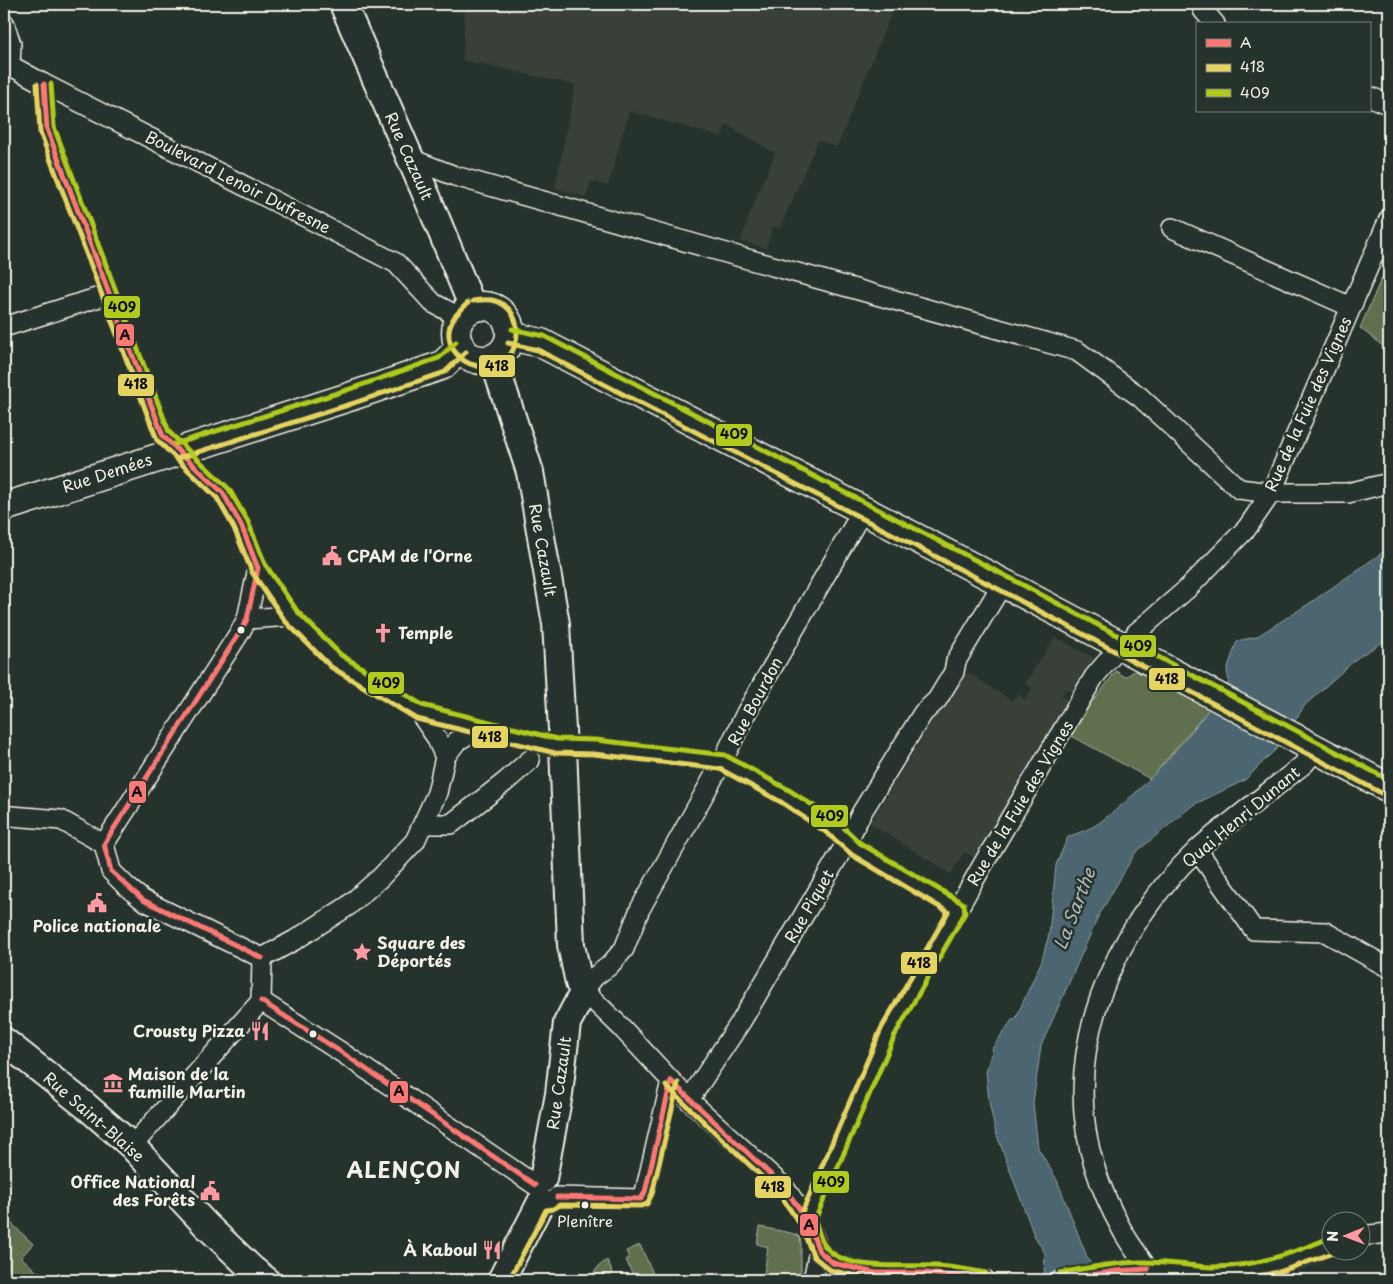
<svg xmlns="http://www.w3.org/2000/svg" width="1393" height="1284" font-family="'Playpen Sans',sans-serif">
<rect width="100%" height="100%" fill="#26332d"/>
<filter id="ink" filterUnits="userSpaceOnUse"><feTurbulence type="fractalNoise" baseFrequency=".02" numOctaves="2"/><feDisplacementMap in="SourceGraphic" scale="10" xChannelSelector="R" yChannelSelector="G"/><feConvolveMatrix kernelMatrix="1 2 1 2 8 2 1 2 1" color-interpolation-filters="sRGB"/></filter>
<g filter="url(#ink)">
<!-- built -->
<g fill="#394137">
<path d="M 465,4 L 895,4 L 837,147 L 818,140 L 780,228 L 773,226 L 766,248 L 741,241 L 748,218 L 775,153 L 726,124 L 722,137 L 629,111 L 608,186 L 591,181 L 586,197 L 555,188 L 575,85 L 463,60 Z"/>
<path d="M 1055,637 L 1096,659 L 1076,693 L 1066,689 L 1061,696 L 1070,702 L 974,858 L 964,852 L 951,874 L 870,823 L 959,677 L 965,674 L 970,674 L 1012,701 L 1018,694 L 1025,699 L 1032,688 L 1025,683 Z"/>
</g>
<!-- green -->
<g fill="#616f50" stroke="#aab09c">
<path d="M 1389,261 L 1389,351 L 1360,328 Z"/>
<path d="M 1136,670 L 1211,707 L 1150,779 L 1070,735 L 1092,697 L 1095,699 L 1116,671 L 1125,677 Z"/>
<path d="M 4,1216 L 33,1244 L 21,1257 L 37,1272 L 39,1271 L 49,1280 L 4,1280 Z"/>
<path d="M 760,1227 L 791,1233 L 799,1236 L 801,1242 L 801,1280 L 763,1280 L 768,1247 L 757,1244 Z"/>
<path d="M 640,1245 L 656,1280 L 635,1280 L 626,1260 L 629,1258 L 626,1251 Z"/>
<path d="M 607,1260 L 613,1274 L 604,1278 L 605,1280 L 591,1280 L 589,1279 L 599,1266 Z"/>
</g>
<!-- water -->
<path fill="#4b6671" stroke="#8f9ea1" d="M 1389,548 L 1389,638 L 1357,658 L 1305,705 L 1276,749 L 1245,780 L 1193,805 L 1135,853 L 1098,917 L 1041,1046 L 1033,1103 L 1038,1148 L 1057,1180 L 1087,1257 L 1100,1280 L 1044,1280 L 1045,1253 L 1034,1235 L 995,1130 L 989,1101 L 986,1072 L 993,1047 L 1012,1020 L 1015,1020 L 1042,960 L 1049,934 L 1056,865 L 1068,837 C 1077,833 1088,830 1096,825 C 1149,788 1191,734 1229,682 L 1227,670 L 1237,641 L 1256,637 L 1307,605 Z"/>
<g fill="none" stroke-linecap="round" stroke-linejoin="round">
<defs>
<g id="street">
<path d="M 1203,10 L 1215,24"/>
<path d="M 4,23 L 11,44 L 10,65"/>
<path d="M 4,62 L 44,84 L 396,263 L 433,303 L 461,318"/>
<path d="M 44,84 L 47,129 L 163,436 L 223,493 L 241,525 L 258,568 L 291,616 L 336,661 L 419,712 L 436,737 L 445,757 L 437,793 L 415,841 L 381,877 L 348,906 L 295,940 L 262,958"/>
<path d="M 1369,96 L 1389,105"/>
<path d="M 411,159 L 455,176 L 751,260 L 1077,351 L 1140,397 L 1239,489 L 1271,493 L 1348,493 L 1389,483"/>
<path d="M 1172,228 L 1351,307"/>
<path d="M 4,327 L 109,294"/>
<path d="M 863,510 L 746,713 L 722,762 L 640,909 L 624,949 L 609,966 L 594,977 L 584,991 L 620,1026 L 689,1100 L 784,1187 L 807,1220 L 819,1251 L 833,1263 L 853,1269 L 875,1273 L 928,1273 L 985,1280"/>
<path d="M 258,568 L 247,619 L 240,632 L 104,844 L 111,871 L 126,886 L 143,900 L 262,958"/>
<path d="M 247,619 L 291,616"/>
<path d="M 1136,633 L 1187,589 L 1247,528 L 1271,493 L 1389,219"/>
<path d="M 419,712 L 556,746 L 595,747 L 722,762 L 785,796 L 832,827 L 856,849 L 958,909"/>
<path d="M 445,757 L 457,741 L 481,727"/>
<path d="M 11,816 L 61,820 L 104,844"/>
<path d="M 424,824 L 451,824 L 505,782 L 530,760"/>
<path d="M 1197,850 L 1254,930 L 1325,932 L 1389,968"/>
<path d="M 261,1001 L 341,1052 L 535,1185"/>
<path d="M 261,1001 L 262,958"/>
<path d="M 689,1100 L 742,1020 L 848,840 L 862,812 L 923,713 L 937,700 L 954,672 L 956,661 L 1003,583"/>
<path d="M 132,1146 L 261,1001"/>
<path d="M 557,1197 L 641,1199 L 645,1192 L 671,1081"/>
<path d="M 807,1220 L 888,1032 L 982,866 L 1094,677 L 1111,657"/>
<path d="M 1360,1236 L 1389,1233"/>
<path d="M 1148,1269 C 1139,1256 1128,1242 1121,1228 C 1111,1210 1101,1187 1095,1168 C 1058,1053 1113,930 1197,850 C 1208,839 1221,830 1232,821 C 1256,802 1280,783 1304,764 L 1316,750"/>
<path d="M 813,1280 L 819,1251"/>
<path d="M 1061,1280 C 1090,1275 1119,1269 1148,1269 C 1172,1269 1196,1275 1220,1274 C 1256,1273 1298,1260 1330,1246"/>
</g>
<g id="secondary">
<path d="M 343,4 L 428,199 L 473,308"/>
<path d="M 493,358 L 530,472 L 556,624 L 563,747 L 571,945 L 579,983 L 584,991 L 567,1023 L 559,1094 L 543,1179"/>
<path d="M 4,1041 L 86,1106 L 132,1146 L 206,1225 L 252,1269 L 266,1280"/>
<path d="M 501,1280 L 541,1202"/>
</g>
<g id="primary">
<circle cx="483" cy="333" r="27"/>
<path d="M 510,336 L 541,343 L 1003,583 L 1389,788"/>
<path d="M 4,507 L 349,397 L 443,365 L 461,347"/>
</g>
</defs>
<!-- street casing -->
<use href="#street" stroke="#f4f1e8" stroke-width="22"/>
<!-- secondary casing -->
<use href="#secondary" stroke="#f4f1e8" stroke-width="30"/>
<!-- primary casing -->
<use href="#primary" stroke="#f4f1e8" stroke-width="31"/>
<!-- street -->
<use href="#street" stroke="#26332d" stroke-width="19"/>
<!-- secondary -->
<use href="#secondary" stroke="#26332d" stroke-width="26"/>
<!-- primary -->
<use href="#primary" stroke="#26332d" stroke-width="28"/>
<defs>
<g id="bus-1">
<path d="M 44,84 L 47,129 L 163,436 L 223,493 L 241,525 L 258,568 L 247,619 L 240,632 L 104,844 L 111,871 L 143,900 L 262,958"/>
<path d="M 261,1001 L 341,1052 L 535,1185"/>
<path d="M 671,1081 L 784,1187 L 807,1220 L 819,1251 L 833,1263 L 875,1273 L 928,1273 L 985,1280"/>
<path d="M 557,1197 L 641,1199 L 645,1192 L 671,1081"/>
<path d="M 1061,1280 L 1116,1271 L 1148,1269"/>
</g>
<g id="bus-2">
<path d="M 37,84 L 40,132 L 157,440 L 217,498 L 234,528 L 252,572 L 285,621 L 331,667 L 417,719 L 555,753 L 594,754 L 720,769 L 781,802 L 827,833 L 852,855 L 948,912 L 881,1029 L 800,1217"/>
<path d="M 468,303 C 456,314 445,324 450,342 C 453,353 464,363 474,365 C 478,366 482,368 485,368 C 521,369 531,308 492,300 C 486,299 479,300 473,301"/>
<path d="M 508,343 L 538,350 L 1000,590 L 1385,795"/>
<path d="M 179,458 L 351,404 L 445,372 L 466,352"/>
<path d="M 666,1086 L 778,1192 L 800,1224 L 814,1257 L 830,1270 L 873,1280"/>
<path d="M 509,1280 L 546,1210 L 553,1209 L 560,1205 L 641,1206 L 647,1204 L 652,1194 L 678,1083"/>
<path d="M 1104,1280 L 1148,1277 L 1192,1280"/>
<path d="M 1237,1280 L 1279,1272 L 1333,1253"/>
</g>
<g id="bus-3">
<path d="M 51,84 L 54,127 L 169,432 L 229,489 L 248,522 L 265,564 L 297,611 L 341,655 L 422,705 L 557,739 L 596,740 L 725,755 L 789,790 L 837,821 L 860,843 L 964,904 L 965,913 L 895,1035 L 815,1220 C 818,1228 819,1239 825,1246 C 845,1273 906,1264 936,1266 C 953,1267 970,1270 986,1273"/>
<path d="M 512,329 L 544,336 L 1006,576 L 1389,780"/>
<path d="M 175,444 L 347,390 L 439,358 L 456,342"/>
<path d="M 1060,1273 C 1086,1268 1113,1263 1139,1262 C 1164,1261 1188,1266 1212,1267 C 1252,1267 1291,1254 1327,1239"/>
</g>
</defs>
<!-- bus-1 casing -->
<use href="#bus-1" stroke="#26332d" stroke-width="9"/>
<!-- bus-2 casing -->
<use href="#bus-2" stroke="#26332d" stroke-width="9"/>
<!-- bus-3 casing -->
<use href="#bus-3" stroke="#26332d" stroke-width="9"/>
<!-- bus-1 -->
<use href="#bus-1" stroke="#fc7875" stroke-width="5"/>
<!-- bus-2 -->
<use href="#bus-2" stroke="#e5d461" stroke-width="5"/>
<!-- bus-3 -->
<use href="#bus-3" stroke="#b0cb1d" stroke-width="5"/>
</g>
</g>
<!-- icons -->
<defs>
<symbol id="civic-bare" viewBox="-9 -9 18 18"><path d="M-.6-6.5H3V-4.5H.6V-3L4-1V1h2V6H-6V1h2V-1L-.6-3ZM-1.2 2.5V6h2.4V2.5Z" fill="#ff9aa2" stroke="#26332d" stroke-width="2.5" paint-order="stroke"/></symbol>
<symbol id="church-bare" viewBox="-9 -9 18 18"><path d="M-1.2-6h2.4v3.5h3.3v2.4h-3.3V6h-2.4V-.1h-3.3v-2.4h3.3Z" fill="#ff9aa2" stroke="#26332d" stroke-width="2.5" paint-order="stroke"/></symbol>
<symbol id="sight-bare" viewBox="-9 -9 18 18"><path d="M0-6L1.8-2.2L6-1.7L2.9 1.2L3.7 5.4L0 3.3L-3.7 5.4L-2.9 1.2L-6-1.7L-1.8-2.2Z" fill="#ff9aa2" stroke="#26332d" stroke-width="2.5" paint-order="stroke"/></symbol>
<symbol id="restaurant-bare" viewBox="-9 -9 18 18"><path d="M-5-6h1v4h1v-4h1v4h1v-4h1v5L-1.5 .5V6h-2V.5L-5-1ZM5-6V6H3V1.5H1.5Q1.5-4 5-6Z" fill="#ff9aa2" stroke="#26332d" stroke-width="2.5" paint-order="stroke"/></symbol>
<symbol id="museum-bare" viewBox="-9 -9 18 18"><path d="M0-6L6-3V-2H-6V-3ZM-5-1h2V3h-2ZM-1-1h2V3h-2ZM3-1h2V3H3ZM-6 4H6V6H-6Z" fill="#ff9aa2" stroke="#26332d" stroke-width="2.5" paint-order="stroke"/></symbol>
</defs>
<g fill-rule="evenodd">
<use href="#civic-bare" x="318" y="542" width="28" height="28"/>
<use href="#church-bare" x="369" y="619" width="28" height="28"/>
<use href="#civic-bare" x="83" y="889" width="28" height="28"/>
<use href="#sight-bare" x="348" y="938" width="28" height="28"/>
<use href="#restaurant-bare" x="246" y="1017" width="28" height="28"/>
<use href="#museum-bare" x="99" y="1069" width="28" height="28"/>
<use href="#civic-bare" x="196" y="1177" width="28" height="28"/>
<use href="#restaurant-bare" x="478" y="1236" width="28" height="28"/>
</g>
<!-- markers -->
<g fill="#f4f1e8" stroke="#26332d" stroke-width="2">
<circle cx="241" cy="630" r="4.5"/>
<circle cx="313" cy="1034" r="4.5"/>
<circle cx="585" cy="1205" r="4.5"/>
</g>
<g text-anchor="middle" stroke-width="5" stroke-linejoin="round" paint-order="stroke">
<!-- bus labels -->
<g font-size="15" fill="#f4f1e8" stroke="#26332d">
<text x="585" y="1227">Plenître</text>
</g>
<!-- street labels -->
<g font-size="16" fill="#f4f1e8" stroke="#26332d">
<text transform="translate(409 156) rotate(66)" y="6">Rue Cazault</text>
<text transform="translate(238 182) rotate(27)" y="6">Boulevard Lenoir Dufresne</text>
<text transform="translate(1308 404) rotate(-66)" y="6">Rue de la Fuie des Vignes</text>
<text transform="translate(107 473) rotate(-18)" y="6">Rue Demées</text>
<text transform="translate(543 550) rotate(80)" y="6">Rue Cazault</text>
<text transform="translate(755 701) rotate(-62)" y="6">Rue Bourdon</text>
<text transform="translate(1020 803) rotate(-59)" y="6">Rue de la Fuie des Vignes</text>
<text transform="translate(1241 817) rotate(-40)" y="6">Quai Henri Dunant</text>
<text transform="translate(809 906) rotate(-60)" y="6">Rue Piquet</text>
<text transform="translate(559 1083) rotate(-82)" y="6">Rue Cazault</text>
<text transform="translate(94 1117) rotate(41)" y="6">Rue Saint-Blaise</text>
</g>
<!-- poi labels -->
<g font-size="16" font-weight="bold" fill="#f4f1e8" stroke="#26332d" text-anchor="start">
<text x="347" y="562">CPAM de l'Orne</text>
<text x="398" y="639">Temple</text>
<text x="97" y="932" text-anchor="middle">Police nationale</text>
<text x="377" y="949">Square des<tspan x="377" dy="18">Déportés</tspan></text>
<text x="245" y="1037" text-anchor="end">Crousty Pizza</text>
<text x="128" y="1080">Maison de la<tspan x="128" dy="18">famille Martin</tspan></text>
<text x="195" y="1188" text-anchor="end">Office National<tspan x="195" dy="18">des Forêts</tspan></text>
<text x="477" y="1256" text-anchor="end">À Kaboul</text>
</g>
<!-- water labels -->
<g font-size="18" font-style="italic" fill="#b0b9b8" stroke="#26332d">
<text transform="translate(1075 909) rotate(-69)" y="6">La Sarthe</text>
</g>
<!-- district labels -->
<g font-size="21" font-weight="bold" letter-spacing="1" fill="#f4f1e8" stroke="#26332d">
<text x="404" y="1178">ALENÇON</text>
</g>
</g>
<g stroke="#26332d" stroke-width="2">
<rect x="103" y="295" width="38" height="24" rx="5" fill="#b0cb1d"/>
<rect x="115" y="323" width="20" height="24" rx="5" fill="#fc7875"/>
<rect x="478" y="354" width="38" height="24" rx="5" fill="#e5d461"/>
<rect x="117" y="373" width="38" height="24" rx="5" fill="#e5d461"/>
<rect x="715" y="423" width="38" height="24" rx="5" fill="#b0cb1d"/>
<rect x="1119" y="634" width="38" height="24" rx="5" fill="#b0cb1d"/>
<rect x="1148" y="667" width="38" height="24" rx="5" fill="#e5d461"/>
<rect x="367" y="671" width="38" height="24" rx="5" fill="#b0cb1d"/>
<rect x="471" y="725" width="38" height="24" rx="5" fill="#e5d461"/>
<rect x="128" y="780" width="19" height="24" rx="5" fill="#fc7875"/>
<rect x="810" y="804" width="39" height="24" rx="5" fill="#b0cb1d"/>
<rect x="900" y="951" width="38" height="24" rx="5" fill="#e5d461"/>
<rect x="389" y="1080" width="20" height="24" rx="5" fill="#fc7875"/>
<rect x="812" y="1170" width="38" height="24" rx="5" fill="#b0cb1d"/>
<rect x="754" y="1175" width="38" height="24" rx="5" fill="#e5d461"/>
<rect x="799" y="1213" width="20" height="24" rx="5" fill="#fc7875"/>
</g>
<g font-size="14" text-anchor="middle" font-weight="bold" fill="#111">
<text x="122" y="312">409</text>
<text x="125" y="340">A</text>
<text x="497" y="371">418</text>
<text x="136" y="389">418</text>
<text x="734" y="439">409</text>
<text x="1138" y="651">409</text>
<text x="1167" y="684">418</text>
<text x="386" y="688">409</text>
<text x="490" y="742">418</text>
<text x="137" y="797">A</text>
<text x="830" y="821">409</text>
<text x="919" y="968">418</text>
<text x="399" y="1096">A</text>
<text x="831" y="1187">409</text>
<text x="773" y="1192">418</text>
<text x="809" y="1230">A</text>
</g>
<!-- margin -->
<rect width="1393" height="1284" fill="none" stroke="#26332d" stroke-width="20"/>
<rect x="10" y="10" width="1373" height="1264" fill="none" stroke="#f4f1e8" stroke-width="2" filter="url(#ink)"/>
<!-- legend -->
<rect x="1196" y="22" width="175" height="90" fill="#26332d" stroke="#787f78"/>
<rect x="1206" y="39" width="25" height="8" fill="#fc7875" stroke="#787f78"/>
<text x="1240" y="48" font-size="15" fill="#f4f1e8">A</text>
<rect x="1206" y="64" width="25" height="8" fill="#e5d461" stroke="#787f78"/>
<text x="1240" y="72" font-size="15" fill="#f4f1e8">418</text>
<rect x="1206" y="89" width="25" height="8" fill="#b0cb1d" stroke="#787f78"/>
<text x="1240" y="98" font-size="15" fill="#f4f1e8">409</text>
<!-- north arrow -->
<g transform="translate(1346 1236) rotate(269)"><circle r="24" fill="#26332d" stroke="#787f78"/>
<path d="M0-4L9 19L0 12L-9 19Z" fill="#ff9aa2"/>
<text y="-8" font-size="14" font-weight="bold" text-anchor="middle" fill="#f4f1e8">N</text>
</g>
</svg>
